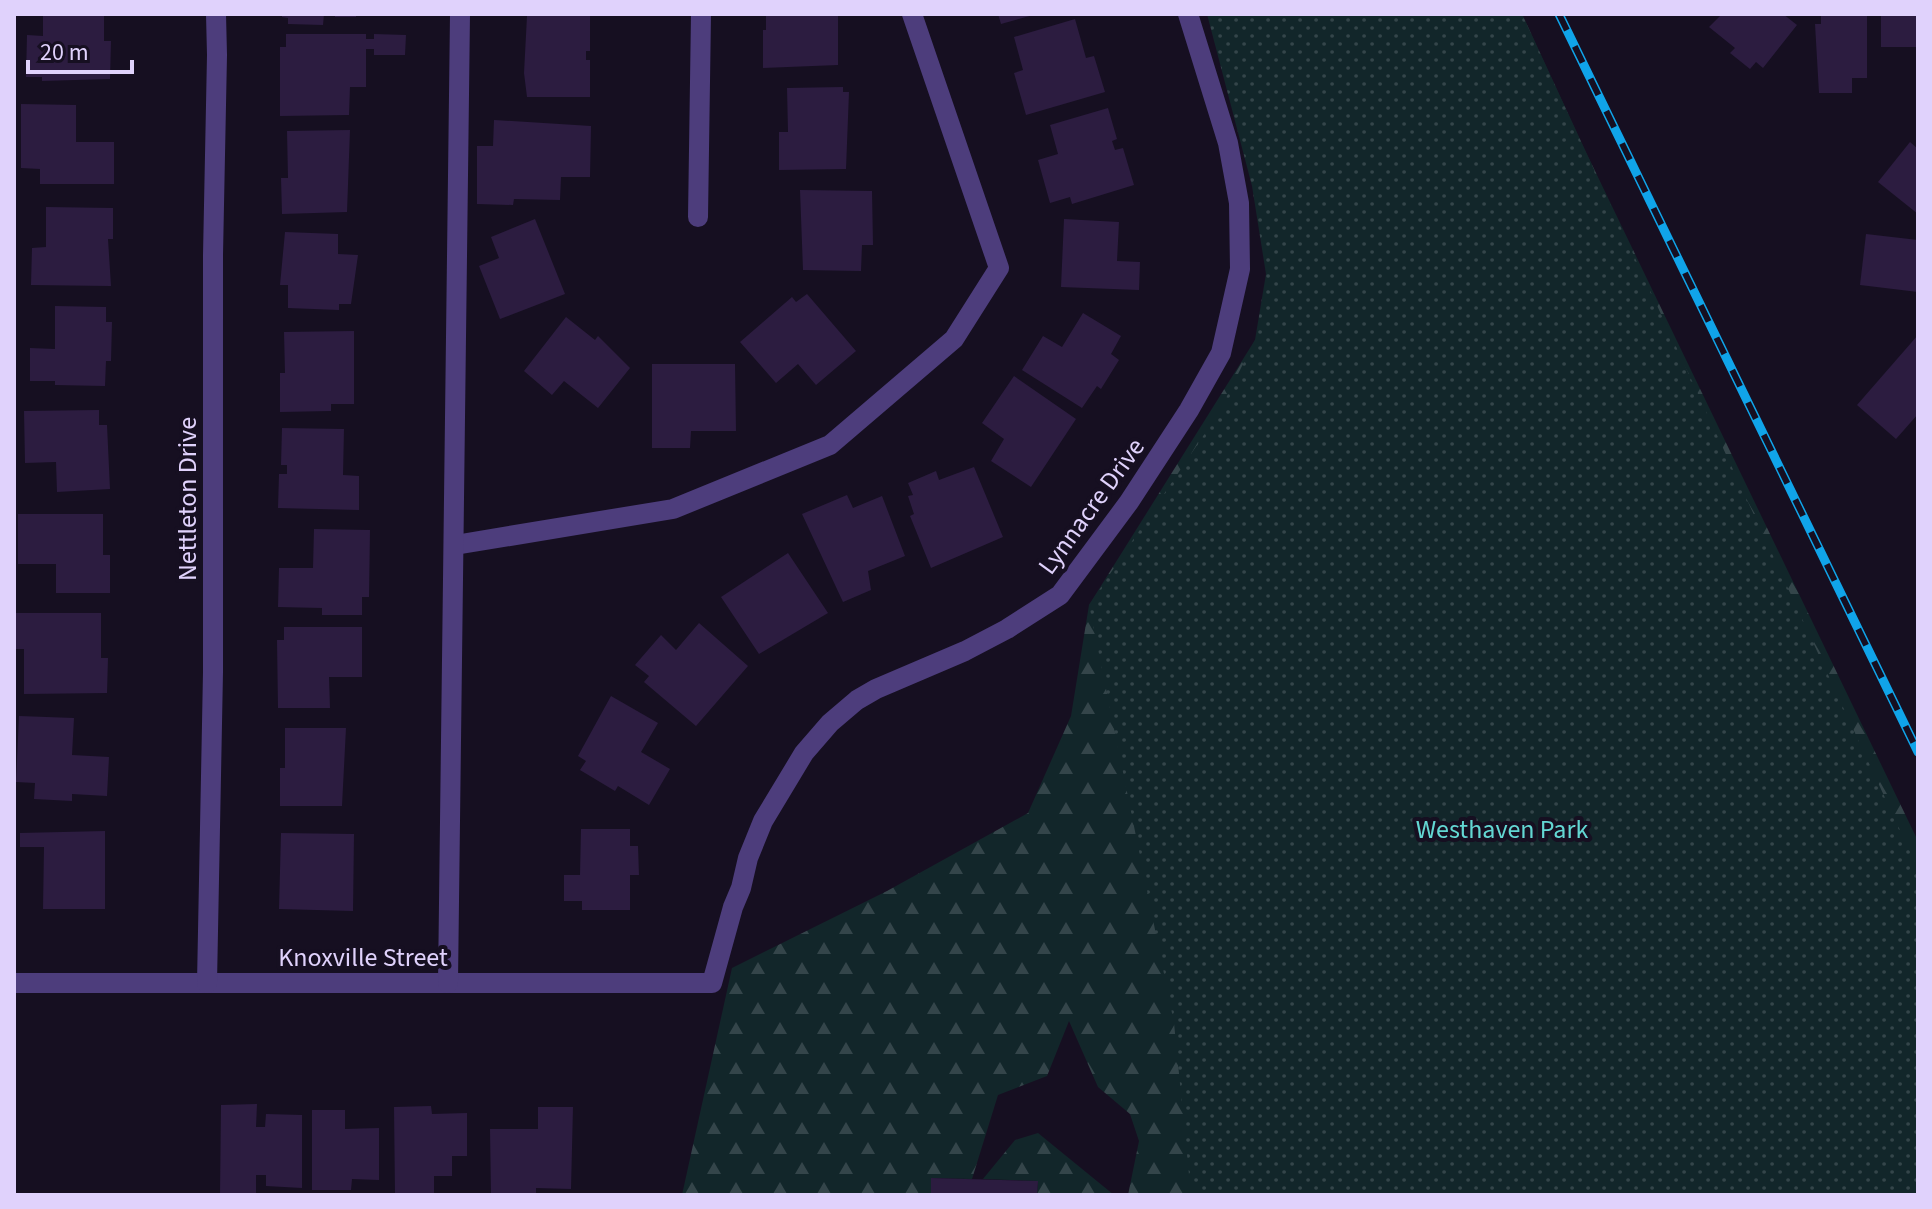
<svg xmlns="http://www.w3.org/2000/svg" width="1932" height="1209" font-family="'Source Sans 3',sans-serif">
<defs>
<pattern id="forest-firs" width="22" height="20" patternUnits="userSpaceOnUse" patternTransform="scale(2)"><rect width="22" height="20" fill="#12262a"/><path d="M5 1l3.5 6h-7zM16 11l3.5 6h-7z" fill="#34454a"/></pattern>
<pattern id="park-dots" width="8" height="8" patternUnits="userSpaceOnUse" patternTransform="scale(2)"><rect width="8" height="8" fill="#12262a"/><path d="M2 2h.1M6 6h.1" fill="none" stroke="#34454a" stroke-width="1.8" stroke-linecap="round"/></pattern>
</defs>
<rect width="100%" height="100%" fill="#160f21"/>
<!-- forest -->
<g fill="url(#forest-firs)">
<path d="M 1522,14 L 1582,144 L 1918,841 L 1918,1195 L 1128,1195 L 1139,1141 L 1130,1114 L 1098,1087 L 1069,1021 L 1047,1076 L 998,1095 L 972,1179 L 931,1178 L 931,1195 L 682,1195 L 732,968 L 887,891 L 1028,813 L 1071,716 L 1089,605 L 1255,340 Z"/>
<path d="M 1038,1133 L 1114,1195 L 1037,1195 L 1038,1181 L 983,1179 L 1015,1140 Z"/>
</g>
<!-- park -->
<path fill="url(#park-dots)" d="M 1207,14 L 1522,14 L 1918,869 L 1918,1195 L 1191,1195 L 1174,1023 L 1089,605 L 1218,414 L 1255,340 L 1266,274 L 1252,186 Z"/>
<!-- building -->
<g fill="#2c1c40">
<path d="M 43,14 L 104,14 L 104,41 L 111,41 L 110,79 L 42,81 L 42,77 L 26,77 L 27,35 L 43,36 Z"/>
<path d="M 282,14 L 324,14 L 323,25 L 288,24 L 288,18 L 282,17 Z"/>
<rect x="335" y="14" width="21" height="3"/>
<path d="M 766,14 L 838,14 L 838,65 L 763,68 L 763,30 L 766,30 Z"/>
<path d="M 998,14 L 1033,14 L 1033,15 L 1001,24 Z"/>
<path d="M 1722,14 L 1783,14 L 1797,25 L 1763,68 L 1756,62 L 1750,69 L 1730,53 L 1735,48 L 1709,27 Z"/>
<path d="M 1867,14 L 1867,78 L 1852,78 L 1852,93 L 1819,93 L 1815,24 L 1821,24 L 1821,15 Z"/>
<rect x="1881" y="14" width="37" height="33"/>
<path d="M 527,16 L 590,16 L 590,51 L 586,51 L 586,60 L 590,60 L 590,97 L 527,97 L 524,73 Z"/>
<path d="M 1075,19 L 1086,58 L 1094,56 L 1105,92 L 1026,115 L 1014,73 L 1023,70 L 1014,37 Z"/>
<path d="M 286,34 L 366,34 L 366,39 L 374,39 L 374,34 L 406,35 L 405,55 L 374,55 L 374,49 L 366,49 L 366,87 L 350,87 L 349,115 L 280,116 L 280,47 L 286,47 Z"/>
<path d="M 843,87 L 843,92 L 849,92 L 846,169 L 779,170 L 779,132 L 788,132 L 787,88 Z"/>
<path d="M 21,104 L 76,105 L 76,142 L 114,142 L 114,184 L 40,184 L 40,169 L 21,168 Z"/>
<path d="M 1108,108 L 1117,139 L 1112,141 L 1115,150 L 1123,148 L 1134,185 L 1072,204 L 1070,197 L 1050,203 L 1038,160 L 1058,154 L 1050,125 Z"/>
<path d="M 494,120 L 591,126 L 590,177 L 561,177 L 560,200 L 514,199 L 513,205 L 477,204 L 477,146 L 493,146 Z"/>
<path d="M 350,130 L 347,212 L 282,214 L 281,178 L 288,178 L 287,131 Z"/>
<path d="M 1910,142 L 1918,149 L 1918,214 L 1878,182 Z"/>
<path d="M 800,190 L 872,191 L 873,245 L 862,245 L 861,271 L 803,270 Z"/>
<path d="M 46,207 L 113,208 L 113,239 L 108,239 L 111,286 L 31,285 L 32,248 L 46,247 Z"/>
<path d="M 535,219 L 565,294 L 500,319 L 479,266 L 499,258 L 491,237 Z"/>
<path d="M 1064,219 L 1119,222 L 1117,261 L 1140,262 L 1139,290 L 1061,287 Z"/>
<path d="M 285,232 L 338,234 L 338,254 L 358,255 L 351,304 L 339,304 L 339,310 L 288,308 L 288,285 L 280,285 Z"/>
<path d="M 1866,234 L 1918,240 L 1918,292 L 1860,285 Z"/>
<path d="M 807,294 L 856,351 L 816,385 L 798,364 L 776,383 L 740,342 L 792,297 L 796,302 Z"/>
<path d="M 55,306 L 106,307 L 106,322 L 112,322 L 111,361 L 106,361 L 105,386 L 55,385 L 55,381 L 30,381 L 30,348 L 55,349 Z"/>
<path d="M 1083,313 L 1121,336 L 1111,354 L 1119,360 L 1101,389 L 1097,386 L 1082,408 L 1022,370 L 1043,336 L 1062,347 Z"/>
<path d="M 566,317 L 595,340 L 598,336 L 630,368 L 598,408 L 564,381 L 552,395 L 524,371 Z"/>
<path d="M 354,331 L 354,404 L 331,404 L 331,411 L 280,412 L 280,373 L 285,373 L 284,332 Z"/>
<path d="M 1918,335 L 1918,414 L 1896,439 L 1857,405 Z"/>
<path d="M 652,364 L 735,364 L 736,431 L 691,431 L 690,448 L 652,448 Z"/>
<path d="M 1014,376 L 1076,419 L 1031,487 L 991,461 L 1004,439 L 982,423 Z"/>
<path d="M 99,410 L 99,425 L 107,425 L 110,489 L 57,492 L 56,462 L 25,463 L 24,411 Z"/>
<path d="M 282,428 L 344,429 L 343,475 L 359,476 L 359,510 L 278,508 L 279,474 L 287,474 L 287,465 L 281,465 Z"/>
<path d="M 974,467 L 1003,537 L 931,568 L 910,516 L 914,514 L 908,496 L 913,495 L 908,483 L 936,471 L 939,480 Z"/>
<path d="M 847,495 L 853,508 L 882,496 L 905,556 L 868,571 L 871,590 L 843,602 L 802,514 Z"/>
<path d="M 18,514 L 103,514 L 103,555 L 110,555 L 110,593 L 56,593 L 56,564 L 18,564 Z"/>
<path d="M 314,529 L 370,530 L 369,597 L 362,597 L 362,615 L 322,615 L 322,608 L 278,607 L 279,568 L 313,568 Z"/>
<path d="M 788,553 L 828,613 L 759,654 L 721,597 Z"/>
<path d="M 14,613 L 101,613 L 101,658 L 108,658 L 107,693 L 24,694 L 24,649 L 14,649 Z"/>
<path d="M 699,623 L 748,666 L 696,726 L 644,682 L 649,676 L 635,665 L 661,635 L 676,650 Z"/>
<path d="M 284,627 L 362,627 L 362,677 L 329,677 L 330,708 L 278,708 L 277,640 L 284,640 Z"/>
<path d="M 611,696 L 658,723 L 641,752 L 670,769 L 649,805 L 618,786 L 615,791 L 580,770 L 586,761 L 578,756 Z"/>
<path d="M 19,716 L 74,718 L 72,755 L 109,757 L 107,796 L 72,794 L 72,801 L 34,799 L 35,783 L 16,782 Z"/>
<path d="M 285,728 L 346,728 L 342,806 L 280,806 L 280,768 L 285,768 Z"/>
<path d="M 581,829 L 630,829 L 630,846 L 638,846 L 639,875 L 630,875 L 630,910 L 582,910 L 582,901 L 564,901 L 564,875 L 580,875 Z"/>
<path d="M 105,831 L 105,909 L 43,909 L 44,847 L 20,847 L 20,833 Z"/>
<path d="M 281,833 L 354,834 L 353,911 L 279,909 Z"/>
<path d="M 257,1104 L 256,1127 L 265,1127 L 266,1114 L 302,1115 L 302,1188 L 266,1186 L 266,1175 L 256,1175 L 256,1195 L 220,1195 L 221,1105 Z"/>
<path d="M 431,1106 L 432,1114 L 467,1113 L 467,1156 L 452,1156 L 452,1176 L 434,1176 L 434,1195 L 395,1195 L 394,1107 Z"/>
<path d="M 538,1107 L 573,1107 L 571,1189 L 536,1188 L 536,1195 L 491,1195 L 490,1129 L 538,1129 Z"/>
<path d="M 312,1110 L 345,1110 L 345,1129 L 379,1128 L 379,1180 L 352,1179 L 351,1190 L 312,1190 Z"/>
<path d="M 931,1178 L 1038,1181 L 1037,1195 L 931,1195 Z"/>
</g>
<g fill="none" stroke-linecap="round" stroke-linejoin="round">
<!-- minor -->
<g stroke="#4d3d7c" stroke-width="20">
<path d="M 698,217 L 701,14"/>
<path d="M 455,545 L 673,509 L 830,445 L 954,339 L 999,268 L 912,14"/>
<path d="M 14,983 L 712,983 L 733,907 L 741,888 L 748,858 L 763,821 L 804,753 L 830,723 L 857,700 L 876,689 L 965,651 L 1007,629 L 1060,595 L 1129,502 L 1189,410 L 1221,353 L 1240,269 L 1239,203 L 1228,143 L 1188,14"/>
<path d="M 207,983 L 213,672 L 213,255 L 217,55 L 216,14"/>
<path d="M 448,983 L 460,14"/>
</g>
<defs>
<path id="rail" d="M 1559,14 L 1918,752"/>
</defs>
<!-- rail casing -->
<use href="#rail" stroke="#10a4e9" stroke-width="9"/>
<!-- rail -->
<use href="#rail" stroke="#160f21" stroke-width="6" stroke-dasharray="18" stroke-linecap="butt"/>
</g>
<g text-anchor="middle" stroke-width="8" stroke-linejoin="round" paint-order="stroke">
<!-- street labels -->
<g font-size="26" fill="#e0d2fc" stroke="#160f21">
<text transform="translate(187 499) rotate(-90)" y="9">Nettleton Drive</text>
<text transform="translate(1091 506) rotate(-54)" y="9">Lynnacre Drive</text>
<text x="363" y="966">Knoxville Street</text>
</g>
<!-- park labels -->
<g font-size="26" fill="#63d7d3" stroke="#160f21">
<text x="1502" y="838">Westhaven Park</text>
</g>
</g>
<!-- border -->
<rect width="1932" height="1209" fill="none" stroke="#e0d2fc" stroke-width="32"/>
<!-- scale -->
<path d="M28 60v12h104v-12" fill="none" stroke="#e0d2fc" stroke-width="4"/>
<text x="40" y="60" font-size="24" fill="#e0d2fc" stroke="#160f21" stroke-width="6" paint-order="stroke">20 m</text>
</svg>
